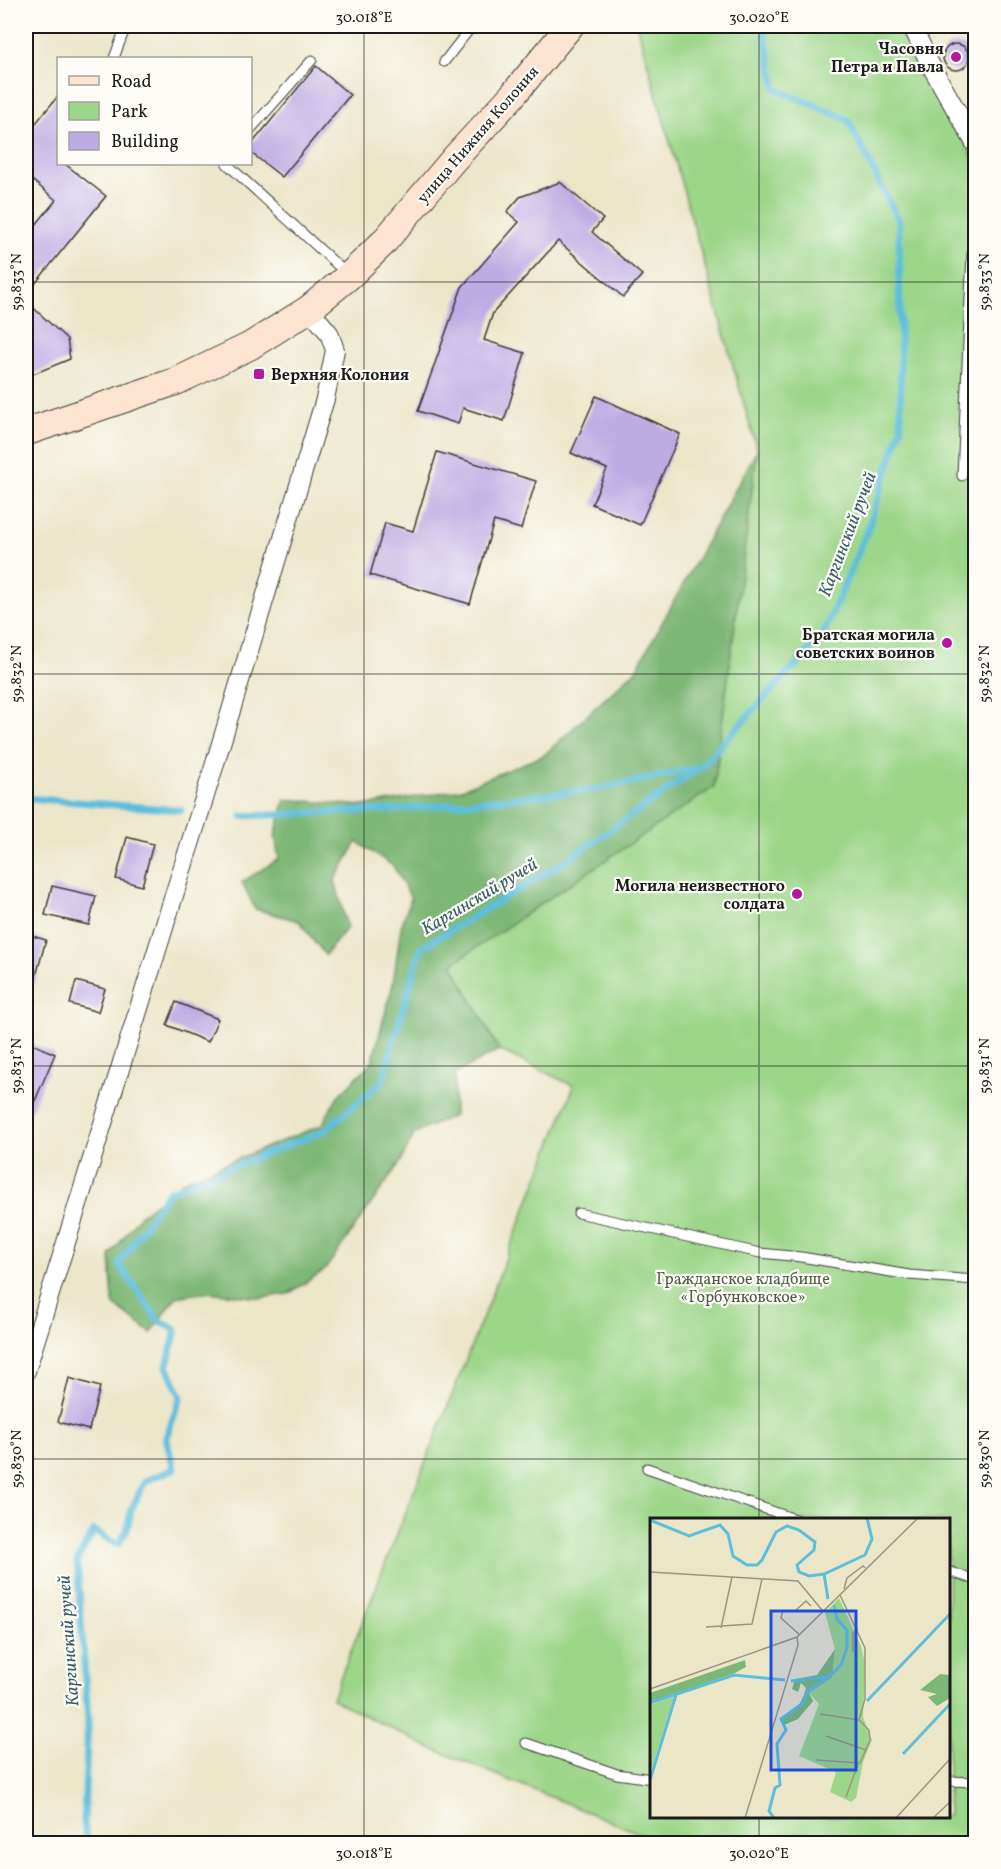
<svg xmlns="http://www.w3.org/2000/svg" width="1001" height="1869" font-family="Vollkorn,serif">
<rect width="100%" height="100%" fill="#fdfcf7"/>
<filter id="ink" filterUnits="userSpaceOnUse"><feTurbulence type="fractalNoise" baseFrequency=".0167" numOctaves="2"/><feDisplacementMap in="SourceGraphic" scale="12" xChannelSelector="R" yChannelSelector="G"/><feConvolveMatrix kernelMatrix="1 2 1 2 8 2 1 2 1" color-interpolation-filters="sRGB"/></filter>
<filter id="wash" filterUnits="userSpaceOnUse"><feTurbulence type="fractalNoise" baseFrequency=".008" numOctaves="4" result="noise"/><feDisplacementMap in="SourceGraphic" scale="24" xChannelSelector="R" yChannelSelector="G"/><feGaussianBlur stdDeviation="1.35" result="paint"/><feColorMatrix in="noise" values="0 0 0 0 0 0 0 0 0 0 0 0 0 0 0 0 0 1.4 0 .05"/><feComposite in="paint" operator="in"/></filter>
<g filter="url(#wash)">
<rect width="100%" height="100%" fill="#ece6c9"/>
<!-- green -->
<path fill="#9cd689" stroke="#5c7952" stroke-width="1.5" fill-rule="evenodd" d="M 637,26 L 902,26 L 976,163 L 975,1843 L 663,1843 L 426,1746 L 332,1699 L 574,1086 L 499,1050 L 452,964 L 714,786 L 757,450 ZM 652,1520 L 948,1520 L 948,1816 L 652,1816 Z"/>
<!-- forest -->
<path fill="#7db775" stroke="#4c6a48" stroke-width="1.5" d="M 757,450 L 714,787 L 452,964 L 499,1050 L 455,1074 L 454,1116 L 415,1133 L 401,1161 L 325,1270 L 288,1294 L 261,1298 L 207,1292 L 176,1297 L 151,1333 L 113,1304 L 110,1256 L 140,1215 L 185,1180 L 322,1125 L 337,1097 L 372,1062 L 393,984 L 401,927 L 411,898 L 393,866 L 357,842 L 335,880 L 347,928 L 325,955 L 299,921 L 255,909 L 242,882 L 279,859 L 275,836 L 285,799 L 363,806 L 462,789 L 544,755 L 636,670 Z"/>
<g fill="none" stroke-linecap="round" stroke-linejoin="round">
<!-- stream -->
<g stroke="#5dbedb" stroke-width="7">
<path d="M 26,798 L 181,810"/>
<path d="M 242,816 L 395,810 L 599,789 L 698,768"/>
<path d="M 87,1844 L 84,1822 L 88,1721 L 77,1560 L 94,1531 L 118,1545 L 127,1530 L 131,1510 L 145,1481 L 174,1469 L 166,1437 L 181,1397 L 167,1366 L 176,1330 L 158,1320 L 119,1264 L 168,1192 L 324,1131 L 382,1082 L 421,948 L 566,861 L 701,767 L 823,635 L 867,532 L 901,428 L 899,221 L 848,120 L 776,89 L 763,26"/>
</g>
</g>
<g id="blocks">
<!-- building -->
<g fill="#bdabe4">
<circle cx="956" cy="57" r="13"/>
<path d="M 316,66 L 350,95 L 282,177 L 250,152 L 250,146 Z"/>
<path d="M 58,96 L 58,164 L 65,164 L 106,196 L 26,295 L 26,237 L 56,200 L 26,175 L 26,135 Z"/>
<path d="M 560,182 L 603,219 L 592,232 L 642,275 L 623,297 L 558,241 L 493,313 L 484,340 L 525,353 L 504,421 L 463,408 L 458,424 L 418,411 L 462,287 L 519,222 L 507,212 L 520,197 Z"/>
<path d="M 26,301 L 67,339 L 70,359 L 26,377 Z"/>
<path d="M 596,396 L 680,434 L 640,525 L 592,504 L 607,469 L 571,453 Z"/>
<path d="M 437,452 L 536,481 L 521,529 L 494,521 L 470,604 L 370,575 L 385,523 L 413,531 Z"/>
<path d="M 127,837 L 153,844 L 142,886 L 116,879 Z"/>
<path d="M 52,886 L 96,896 L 89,925 L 45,915 Z"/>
<path d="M 26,934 L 46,940 L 31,994 L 26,993 Z"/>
<path d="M 76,981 L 105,989 L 98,1012 L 70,1004 Z"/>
<path d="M 176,1002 L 218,1019 L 208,1042 L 167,1025 Z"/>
<path d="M 26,1041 L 55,1054 L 26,1122 Z"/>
<path d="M 69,1378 L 100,1387 L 89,1430 L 58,1422 Z"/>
</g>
</g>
</g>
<g filter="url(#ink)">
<use href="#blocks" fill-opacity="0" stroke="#3b3a36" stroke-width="1.5"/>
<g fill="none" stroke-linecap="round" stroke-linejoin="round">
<defs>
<g id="service">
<path d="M 114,58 L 126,26"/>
<path d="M 444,62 L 472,26"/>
<path d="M 250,130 L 312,60"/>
<path d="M 227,164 L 347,274"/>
<path d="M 962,476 L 972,253 L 976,249"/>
<path d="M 578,1213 L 760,1253 L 801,1257 L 909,1275 L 976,1280"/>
<path d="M 647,1468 L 798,1520"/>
<path d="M 948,1571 L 976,1580"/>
<path d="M 526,1743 L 617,1774 L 652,1779"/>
<path d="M 948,1781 L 976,1782"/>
</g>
<g id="minor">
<path d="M 912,26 L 931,66 L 976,145"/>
<path d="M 26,1371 L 213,770 L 325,399 L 335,350 L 329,333 L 309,309"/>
</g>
<path id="secondary" d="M 26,432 L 177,381 L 250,346 L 309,309 L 349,276 L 383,243 L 454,159 L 512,96 L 570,26"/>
</defs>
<!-- service casing -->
<use href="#service" stroke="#3b3a36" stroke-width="11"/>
<!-- minor casing -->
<use href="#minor" stroke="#3b3a36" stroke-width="20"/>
<!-- secondary casing -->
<use href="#secondary" stroke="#3b3a36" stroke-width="29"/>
<!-- service -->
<use href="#service" stroke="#fff" stroke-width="9"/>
<!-- minor -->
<use href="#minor" stroke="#fff" stroke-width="18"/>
<!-- secondary -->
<use href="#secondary" stroke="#fde4d0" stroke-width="27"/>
</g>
</g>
<!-- ticks -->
<path fill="none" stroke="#1c1c1c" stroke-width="1.5" stroke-opacity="0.45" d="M 364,26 L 364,1844M 759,26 L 759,1520M 26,282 L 976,282M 26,674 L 976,674M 26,1066 L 976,1066M 26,1459 L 976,1459M 759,1816 L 759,1844"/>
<!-- markers -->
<g fill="#b5179e" stroke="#fdfcf7" stroke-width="2">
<circle cx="956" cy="57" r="6"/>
<rect x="253" y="368" width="12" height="12" rx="3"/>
<circle cx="947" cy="643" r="6"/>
<circle cx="797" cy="894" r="6"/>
</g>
<g text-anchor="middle" stroke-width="4.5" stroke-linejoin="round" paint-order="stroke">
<!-- poi labels -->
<g font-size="16" font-weight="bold" fill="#1c1c1c" stroke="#fdfcf7" text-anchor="end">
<text x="944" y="54">Часовня<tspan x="944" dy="18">Петра и Павла</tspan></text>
<text x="271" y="380" text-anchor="start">Верхняя Колония</text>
<text x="935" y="640">Братская могила<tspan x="935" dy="18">советских воинов</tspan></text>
<text x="785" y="891">Могила неизвестного<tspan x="785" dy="18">солдата</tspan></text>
</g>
<!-- street labels -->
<g font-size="16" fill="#1c1c1c" stroke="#fdfcf7">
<text transform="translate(477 134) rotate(-49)" y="6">улица Нижняя Колония</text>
</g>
<!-- park labels -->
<g font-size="16" fill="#495d42" stroke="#fdfcf7">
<text x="743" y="1284">Гражданское кладбище<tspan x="743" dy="18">«Горбунковское»</tspan></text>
</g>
<!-- water labels -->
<g font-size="18" font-style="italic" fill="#365d68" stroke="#fdfcf7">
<text transform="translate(847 534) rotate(-69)" y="6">Каргинский ручей</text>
<text transform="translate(479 896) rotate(-31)" y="6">Каргинский ручей</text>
<text transform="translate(68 1641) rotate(-94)" y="6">Каргинский ручей</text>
</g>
</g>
<!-- overview -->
<g transform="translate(650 1518)">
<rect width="300" height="300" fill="#ece6c9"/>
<path d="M 189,80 L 211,128 L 215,145 L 213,199 L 222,222 L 213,244 L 206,280 L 201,284 L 180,274 L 186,254 L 149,238 L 169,186 L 159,175 L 182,160 L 185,131 L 175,95 ZM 24,179 L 0,256 L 0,187 Z" fill="#9cd689"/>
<path d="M 185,131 L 182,160 L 159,175 L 163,183 L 148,201 L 134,207 L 130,200 L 148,189 L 154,177 L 156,170 L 151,165 L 148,174 L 142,171 L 145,161 L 167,157 ZM 95,142 L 96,149 L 85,155 L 0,185 L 0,175 ZM 290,156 L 300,157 L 300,180 L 287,188 L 278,179 L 287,176 L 270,172 Z" fill="#7db775"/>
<path fill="none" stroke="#5dbedb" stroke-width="3" d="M 0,2 L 39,18 L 70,7 L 78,16 L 83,38 L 97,47 L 107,47 L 112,42 L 126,14 L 137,8 L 149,12 L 165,24 L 164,32 L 147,47 L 149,54 L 159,58 L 174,56 L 215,37 L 222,21 L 217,0M 174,56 L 178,81M 141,163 L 179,159M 217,183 L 300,96M 0,185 L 84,157 L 135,162M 253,236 L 300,186M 0,262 L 26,177M 124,300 L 119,293 L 125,270 L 130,267 L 127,226 L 136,212 L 131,201 L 153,185 L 157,174 L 180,158 L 191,147 L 197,130 L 197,112 L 187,101 L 184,87"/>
<path fill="none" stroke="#999584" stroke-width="1.5" d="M 0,54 L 148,63 L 172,92M 194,71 L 197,60 L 213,48 L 215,50M 133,92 L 131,100 L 150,117M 146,92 L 156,83 L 161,88M 56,109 L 102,106 L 112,61M 71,110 L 82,59M 203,134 L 203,115 L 208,111M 0,171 L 147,119 L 268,0M 170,196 L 209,202M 176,218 L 216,232M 166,242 L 210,245 L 220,222 L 219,212 L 209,202 L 215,181 L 215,130 L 190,77M 196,279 L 208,246M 95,300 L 148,127 L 147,119M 246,300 L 300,241M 283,300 L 300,284"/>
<path fill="#1d4ed8" fill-opacity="0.15" stroke="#1d4ed8" stroke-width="3" d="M 121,93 L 206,93 L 206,252 L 121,252 Z"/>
<rect width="300" height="300" fill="none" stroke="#1c1c1c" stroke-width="3"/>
</g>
<!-- margin -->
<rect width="1001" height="1869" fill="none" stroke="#fdfcf7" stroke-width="66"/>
<!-- legend -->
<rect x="57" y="57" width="195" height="108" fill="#fdfcf7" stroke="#a3a29f" stroke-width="1.5"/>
<rect x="69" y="76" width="30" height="9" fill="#fde4d0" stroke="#a3a29f" stroke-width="1.5"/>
<text x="111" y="87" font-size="18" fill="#1c1c1c">Road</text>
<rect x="69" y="102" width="30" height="18" fill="#9cd689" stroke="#a3a29f" stroke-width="1.5"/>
<text x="111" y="117" font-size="18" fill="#1c1c1c">Park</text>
<rect x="69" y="132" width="30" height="18" fill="#bdabe4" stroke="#a3a29f" stroke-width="1.5"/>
<text x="111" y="147" font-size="18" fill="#1c1c1c">Building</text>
<rect x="33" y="33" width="935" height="1803" fill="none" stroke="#1c1c1c" stroke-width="2"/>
<g font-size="15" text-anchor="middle" fill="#1c1c1c">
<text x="364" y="22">30.018°E</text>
<text x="759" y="22">30.020°E</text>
<text transform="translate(16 282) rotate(-90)" y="5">59.833°N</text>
<text transform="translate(984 282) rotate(-90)" y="5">59.833°N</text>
<text transform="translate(16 674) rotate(-90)" y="5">59.832°N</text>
<text transform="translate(984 674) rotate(-90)" y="5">59.832°N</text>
<text transform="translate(16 1066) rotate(-90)" y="5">59.831°N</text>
<text transform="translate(984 1066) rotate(-90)" y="5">59.831°N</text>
<text transform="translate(16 1459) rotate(-90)" y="5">59.830°N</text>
<text transform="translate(984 1459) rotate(-90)" y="5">59.830°N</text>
<text x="364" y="1858">30.018°E</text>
<text x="759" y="1858">30.020°E</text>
</g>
</svg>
